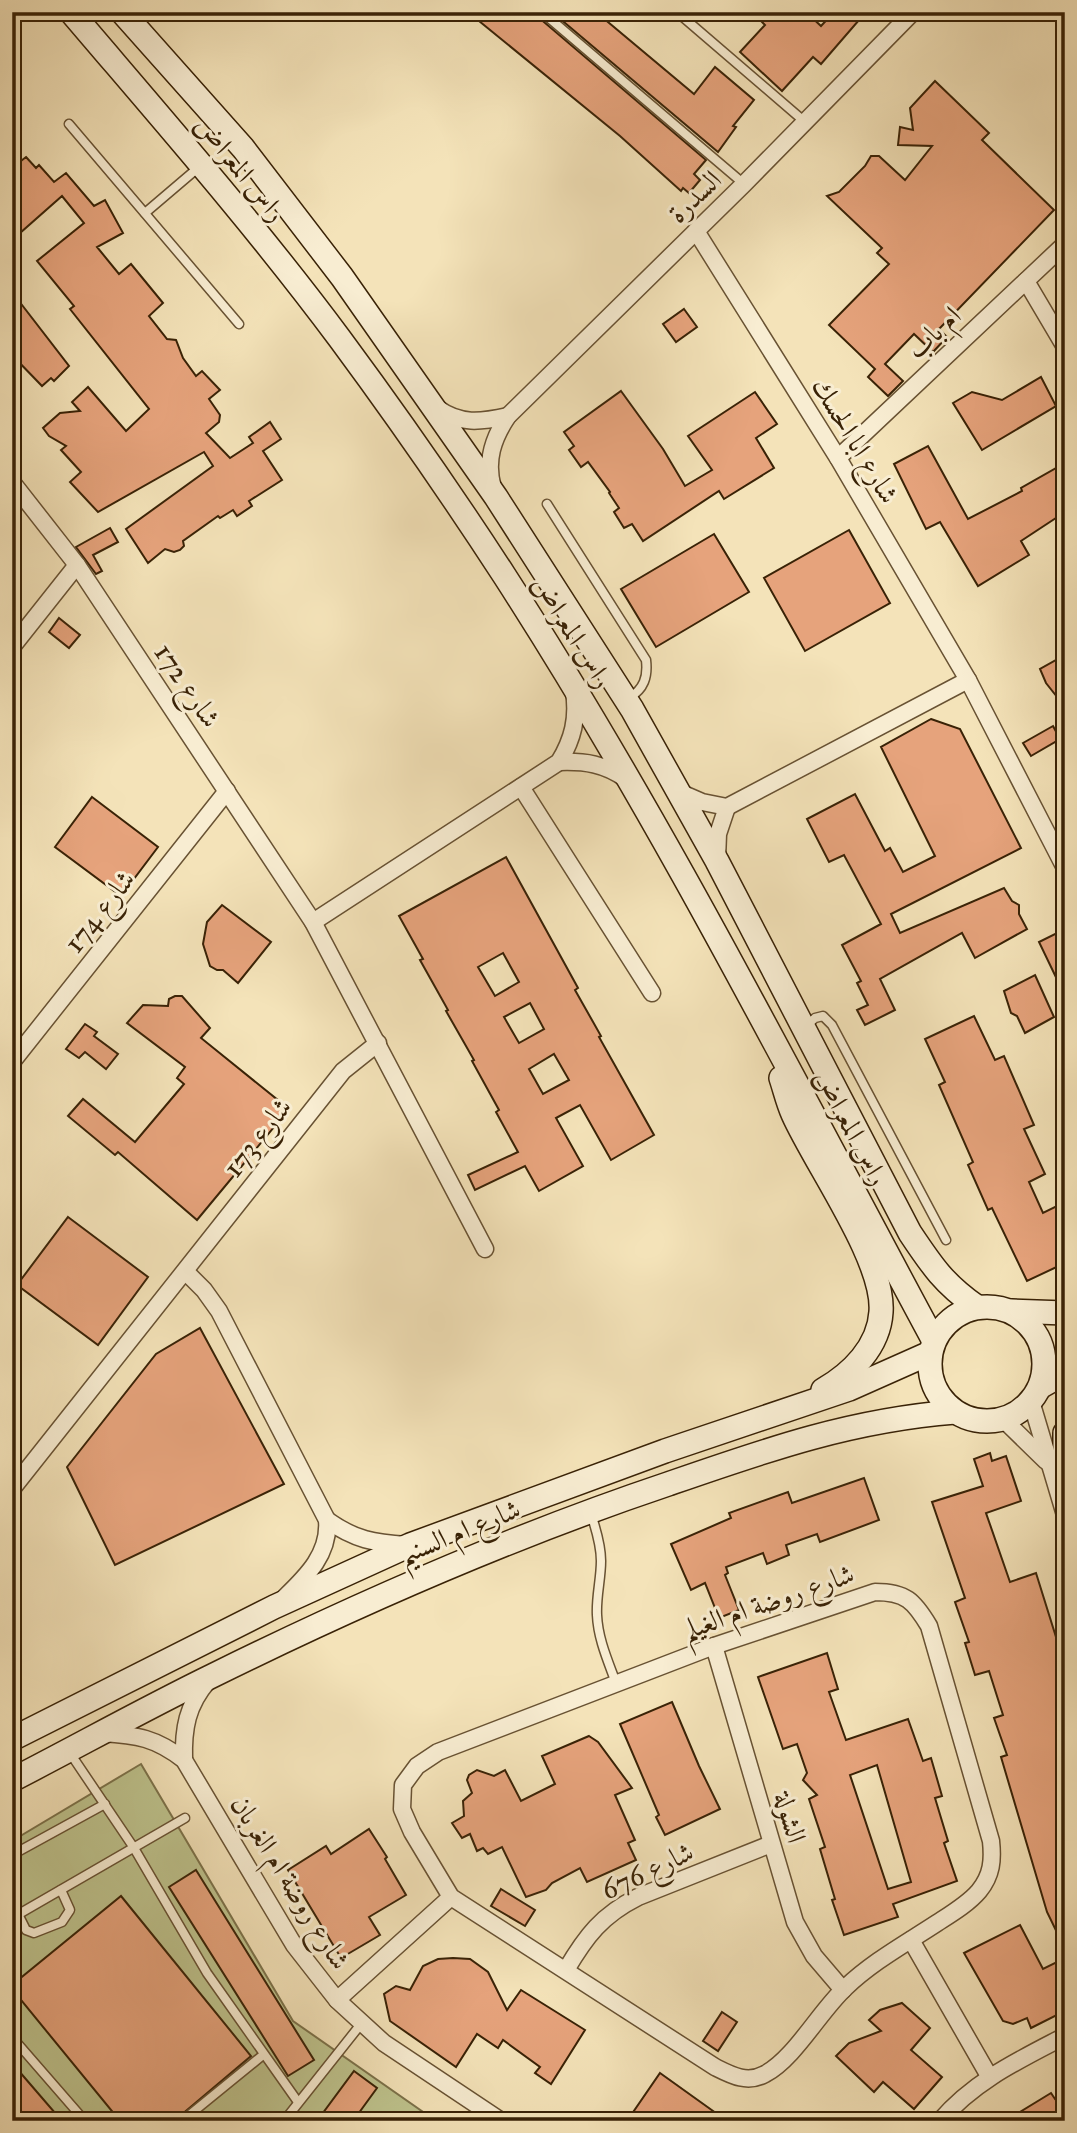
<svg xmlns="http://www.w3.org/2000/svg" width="1077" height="2133" font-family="'IM FELL Great Primer',Amiri,serif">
<rect width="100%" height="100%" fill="#f4e3b9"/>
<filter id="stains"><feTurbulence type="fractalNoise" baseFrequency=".00286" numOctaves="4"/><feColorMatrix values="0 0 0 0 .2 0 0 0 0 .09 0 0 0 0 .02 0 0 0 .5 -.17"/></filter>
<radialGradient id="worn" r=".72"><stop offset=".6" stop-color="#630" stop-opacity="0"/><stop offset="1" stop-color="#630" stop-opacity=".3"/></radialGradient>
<!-- green -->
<path fill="#bec38d" stroke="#7c724a" stroke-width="2" d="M 141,1764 L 293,2021 L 436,2121 L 12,2121 L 12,1841 Z"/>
<!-- building -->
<g fill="#e6a37c" stroke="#392206" stroke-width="2" fill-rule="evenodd">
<path d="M 468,12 L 536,12 L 538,17 L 706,160 L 694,174 L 700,180 L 689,193 L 683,188 L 681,191 L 620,136 Z"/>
<path d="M 552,12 L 596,12 L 694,94 L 715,67 L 754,100 L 733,126 L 736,127 L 718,152 Z"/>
<path d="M 769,12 L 806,12 L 821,26 L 834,12 L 866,12 L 821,64 L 813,57 L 782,91 L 740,52 L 765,25 L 761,21 Z"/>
<path d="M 935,81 L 989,133 L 982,140 L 1054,210 L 939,329 L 947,337 L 933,352 L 914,334 L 885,364 L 903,381 L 888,396 L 868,377 L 875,369 L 829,325 L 889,264 L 877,253 L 882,248 L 827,196 L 839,192 L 865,166 L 871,156 L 879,156 L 905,180 L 932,146 L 898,145 L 900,127 L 913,130 L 910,108 Z"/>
<path d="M 26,157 L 36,168 L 39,165 L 54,182 L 66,173 L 94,206 L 105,200 L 123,233 L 97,247 L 119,274 L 131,264 L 163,303 L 149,316 L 167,339 L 176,340 L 183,358 L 196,376 L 202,371 L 220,390 L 209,399 L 220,415 L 219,422 L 206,433 L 230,458 L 253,443 L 249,437 L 270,422 L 281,439 L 263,451 L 282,480 L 249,501 L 252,506 L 237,516 L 233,510 L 220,518 L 218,516 L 183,541 L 184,546 L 180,550 L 174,552 L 165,549 L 148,563 L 126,529 L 213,466 L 204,452 L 98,512 L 70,482 L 81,472 L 61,450 L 66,446 L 49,436 L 43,428 L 60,413 L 80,411 L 72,402 L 88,387 L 126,431 L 149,409 L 70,309 L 74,306 L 37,261 L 84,223 L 62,196 L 20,233 L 12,224 L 12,168 Z"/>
<path d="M 12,292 L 69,366 L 54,381 L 51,378 L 42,386 L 12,355 Z"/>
<path d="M 684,309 L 697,327 L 676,342 L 663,324 Z"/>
<path d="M 1041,377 L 1056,406 L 982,450 L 953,403 L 972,392 L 1002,400 Z"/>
<path d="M 621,391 L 663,449 L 685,486 L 712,470 L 688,436 L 755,392 L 777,424 L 756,438 L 774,468 L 724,499 L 719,491 L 643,541 L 632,524 L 624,528 L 614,512 L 619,508 L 609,493 L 610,492 L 588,462 L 581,467 L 569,450 L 574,446 L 564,432 Z"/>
<path d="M 928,446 L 968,519 L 1022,491 L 1021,488 L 1065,463 L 1065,512 L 1021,541 L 1029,555 L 978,586 L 940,522 L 926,529 L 894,464 Z"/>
<path d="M 110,528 L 118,542 L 93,555 L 102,571 L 96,574 L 76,547 Z"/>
<path d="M 849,530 L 890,603 L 805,651 L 764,578 Z"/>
<path d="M 714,534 L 749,592 L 656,647 L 621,589 Z"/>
<path d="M 59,618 L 80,635 L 69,648 L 49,632 Z"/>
<path d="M 1065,655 L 1065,707 L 1046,683 L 1040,669 Z"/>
<path d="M 931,719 L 960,729 L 1021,848 L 891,914 L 900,933 L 1004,888 L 1012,901 L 1019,905 L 1019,914 L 1027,929 L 975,958 L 962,933 L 880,979 L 895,1010 L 865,1025 L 857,1010 L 868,1005 L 857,983 L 861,981 L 842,945 L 881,924 L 844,855 L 829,862 L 807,819 L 855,794 L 885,851 L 890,848 L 903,872 L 935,856 L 881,747 Z"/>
<path d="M 1053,726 L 1060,739 L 1031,756 L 1023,743 Z"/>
<path d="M 92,797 L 158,847 L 121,896 L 55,847 Z"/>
<path d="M 506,857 L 578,988 L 575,990 L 601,1036 L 599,1037 L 654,1135 L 611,1160 L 580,1105 L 556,1118 L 583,1166 L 539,1191 L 525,1166 L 475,1190 L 468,1175 L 518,1152 L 496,1112 L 499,1110 L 472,1061 L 474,1060 L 446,1011 L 448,1010 L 420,960 L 423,959 L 399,916 ZM 503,953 L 519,982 L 495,996 L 478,967 ZM 530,1003 L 544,1029 L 519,1043 L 504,1017 ZM 554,1054 L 569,1080 L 543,1094 L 529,1069 Z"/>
<path d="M 222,905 L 271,942 L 238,983 L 223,970 L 217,970 L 210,966 L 203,944 L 207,922 Z"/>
<path d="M 1065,929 L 1065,996 L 1039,942 Z"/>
<path d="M 1035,975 L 1054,1017 L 1025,1033 L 1017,1016 L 1011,1013 L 1004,991 Z"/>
<path d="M 175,996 L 182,996 L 210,1028 L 201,1038 L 289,1109 L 197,1220 L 118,1152 L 115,1155 L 68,1116 L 83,1099 L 135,1142 L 184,1084 L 177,1078 L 185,1067 L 127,1023 L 143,1005 L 168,1006 L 169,999 Z"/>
<path d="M 974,1016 L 995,1060 L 1004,1056 L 1034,1125 L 1024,1129 L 1045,1174 L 1029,1182 L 1043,1213 L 1065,1202 L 1065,1263 L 1027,1281 L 992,1208 L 988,1210 L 968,1165 L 973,1162 L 939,1085 L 945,1082 L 925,1039 Z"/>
<path d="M 85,1024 L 97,1032 L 94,1036 L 118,1054 L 106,1069 L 85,1052 L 79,1058 L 66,1049 Z"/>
<path d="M 68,1217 L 148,1277 L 98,1345 L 17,1285 Z"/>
<path d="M 200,1328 L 284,1484 L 115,1565 L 67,1467 L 156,1354 Z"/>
<path d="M 990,1453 L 992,1461 L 1006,1456 L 1021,1501 L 986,1513 L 1010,1582 L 1036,1573 L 1061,1653 L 1065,1652 L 1065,1949 L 1047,1912 L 1001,1757 L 1007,1755 L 994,1718 L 1003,1715 L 989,1671 L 975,1675 L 965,1643 L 969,1642 L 955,1602 L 965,1598 L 932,1502 L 983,1486 L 974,1459 Z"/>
<path d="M 864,1478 L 879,1520 L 820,1542 L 817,1534 L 786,1545 L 789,1555 L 767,1564 L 763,1553 L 726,1567 L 728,1573 L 725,1575 L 739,1610 L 719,1618 L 705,1583 L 691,1590 L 671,1544 L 731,1518 L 729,1513 L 788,1492 L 792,1503 Z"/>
<path d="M 827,1653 L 838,1689 L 829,1692 L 846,1740 L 908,1719 L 923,1761 L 931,1758 L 942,1796 L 935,1798 L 948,1841 L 944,1843 L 957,1881 L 893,1904 L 898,1917 L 844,1935 L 832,1900 L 835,1899 L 820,1849 L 825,1847 L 809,1799 L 817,1795 L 803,1780 L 807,1773 L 797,1744 L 783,1749 L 758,1677 ZM 877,1765 L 911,1882 L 888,1889 L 850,1775 Z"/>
<path d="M 672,1702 L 699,1766 L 720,1809 L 665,1835 L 656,1817 L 659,1815 L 620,1724 Z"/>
<path d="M 589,1736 L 598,1742 L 632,1788 L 615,1795 L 635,1840 L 628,1843 L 636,1860 L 587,1882 L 580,1868 L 552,1883 L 546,1890 L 526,1897 L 502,1847 L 488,1854 L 483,1848 L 477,1851 L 470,1834 L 462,1838 L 452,1823 L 464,1816 L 463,1801 L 472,1793 L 467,1780 L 469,1775 L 477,1770 L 494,1776 L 505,1770 L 521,1801 L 555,1784 L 542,1756 Z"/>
<path d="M 369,1829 L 387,1857 L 385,1859 L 406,1895 L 369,1917 L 380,1935 L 341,1958 L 288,1870 L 326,1846 L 331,1854 Z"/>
<path d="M 196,1870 L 314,2060 L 288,2076 L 169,1887 Z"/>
<path d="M 501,1889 L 535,1910 L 525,1926 L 491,1906 Z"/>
<path d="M 121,1896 L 251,2056 L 174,2121 L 120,2121 L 12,1989 L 12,1985 Z"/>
<path d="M 1020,1925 L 1043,1969 L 1065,1958 L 1065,2011 L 1031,2028 L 1027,2018 L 1013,2024 L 1003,2021 L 964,1953 Z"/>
<path d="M 453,1958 L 470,1959 L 488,1972 L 507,2010 L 521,1990 L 585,2030 L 551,2084 L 535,2073 L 540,2067 L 503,2040 L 498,2048 L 477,2034 L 456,2067 L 390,2021 L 384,1994 L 396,1986 L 410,1990 L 423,1966 L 438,1959 Z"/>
<path d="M 902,2003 L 930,2028 L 911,2050 L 942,2077 L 914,2109 L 883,2082 L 874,2092 L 836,2056 L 849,2043 L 881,2031 L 869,2020 L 880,2010 Z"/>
<path d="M 722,2012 L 737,2022 L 718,2051 L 703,2041 Z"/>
<path d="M 12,2063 L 62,2121 L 12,2121 Z"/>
<path d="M 354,2071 L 377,2088 L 353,2121 L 317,2121 Z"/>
<path d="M 660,2073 L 727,2121 L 627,2121 Z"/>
<path d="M 1051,2093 L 1055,2099 L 1065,2093 L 1065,2121 L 1005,2121 Z"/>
</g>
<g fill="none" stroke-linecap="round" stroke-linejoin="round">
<defs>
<g id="lane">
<path d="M 542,12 L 744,184"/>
<path d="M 677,12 L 805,122"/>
<path d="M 69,124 L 239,324"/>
<path d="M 145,213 L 199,167"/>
<path d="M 547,504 L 646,660 C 648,677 644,689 629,698"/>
<path d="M 806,1026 L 815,1018 L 823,1016 L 832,1025 L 946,1240"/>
<path d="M 591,1514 C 596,1529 601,1545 601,1561 C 601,1579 596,1597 597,1615 C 598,1639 608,1661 616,1683"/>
<path d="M 70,1753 L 134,1848 L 207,1973 L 298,2102"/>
<path d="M 12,1855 L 105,1804"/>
<path d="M 18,1914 L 26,1930 L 34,1933 L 62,1922 L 70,1910 L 61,1890"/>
<path d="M 12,1918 L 185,1818"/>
<path d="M 12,2037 L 85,2121"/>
<path d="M 182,2121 L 263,2055"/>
<path d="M 284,2121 L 361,2024"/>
</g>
<g id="street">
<path d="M 696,231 L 838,458 L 968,680 L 1065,868"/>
<path d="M 1026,281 L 1065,347"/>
<path d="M 437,408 C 460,425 481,422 508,416"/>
<path d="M 838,458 L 1065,244"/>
<path d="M 12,482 L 77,565 L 313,922 L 485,1249"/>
<path d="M 493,488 C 485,461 493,438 508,416 L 744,184 L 913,12"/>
<path d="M 12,647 L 77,565"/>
<path d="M 559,762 C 585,761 605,764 626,779"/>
<path d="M 521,787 L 652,993"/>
<path d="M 679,792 L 702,802 L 727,807 L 968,680"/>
<path d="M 717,859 L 718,834 L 727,807"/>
<path d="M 313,922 L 559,762 C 573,739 578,718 574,692"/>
<path d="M 12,1062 L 227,791"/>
<path d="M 186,1272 L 204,1290 L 219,1311 L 327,1520 C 330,1553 307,1576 285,1597"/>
<path d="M 1031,1401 L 1065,1515"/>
<path d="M 1003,1419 L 1046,1461"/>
<path d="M 12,1489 L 343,1071 L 378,1043"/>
<path d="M 327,1520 C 355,1540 374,1543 407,1545"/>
<path d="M 875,1592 C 906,1592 914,1601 929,1626 L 991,1841 C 993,1860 992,1875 979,1891 C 968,1904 951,1914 937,1923 C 905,1944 872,1962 845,1988 C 820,2011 794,2059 765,2074 C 747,2084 731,2075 715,2067 L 451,1897 L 412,1832 L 402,1809 L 403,1785 L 417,1766 L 438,1752 L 714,1646 Z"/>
<path d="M 714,1646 L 795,1922 L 814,1956 L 843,1990"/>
<path d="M 102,1733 C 137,1735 156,1738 184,1760 L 294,1945 L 337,2000 L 384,2043 L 501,2121"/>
<path d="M 184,1760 C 183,1729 187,1705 208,1681"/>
<path d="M 911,1940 L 989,2076"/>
<path d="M 566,1970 C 586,1936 602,1915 638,1897 L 771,1844"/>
<path d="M 337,2000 L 451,1897"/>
<path d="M 940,2121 C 974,2081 1019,2060 1065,2036"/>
</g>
<g id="secondary">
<path d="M 71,12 C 162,119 256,226 340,339 C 397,416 452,495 504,575 C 663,821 795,1083 934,1341"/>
<path d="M 122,12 L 243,148 L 342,277 L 496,497 L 632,709 L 717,861 L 910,1233 C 932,1266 944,1284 977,1307"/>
<path d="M 781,1078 C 785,1090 788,1103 793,1114 C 815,1164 885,1260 881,1312 C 879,1347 851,1374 823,1390"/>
<circle cx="987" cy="1364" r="57"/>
<path d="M 1012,1311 L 1065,1313"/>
<path d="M 1040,1387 L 1065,1373"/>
<path d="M 1065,1433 L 1065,1467"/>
<path d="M 12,1739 L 274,1607 L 410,1545 L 665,1451 L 849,1389 L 930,1353"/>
<path d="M 12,1780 C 80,1745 146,1708 214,1675 C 362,1602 513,1536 668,1484 C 766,1450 851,1420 955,1412"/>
</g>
</defs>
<!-- lane casing -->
<use href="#lane" stroke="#685233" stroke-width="11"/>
<!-- street casing -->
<use href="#street" stroke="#685233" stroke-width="19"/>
<!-- secondary casing -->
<use href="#secondary" stroke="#392206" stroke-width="26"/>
<!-- lane -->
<use href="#lane" stroke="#f8edd2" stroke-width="8"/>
<!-- street -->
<use href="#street" stroke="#f8edd2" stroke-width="16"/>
<!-- secondary -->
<use href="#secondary" stroke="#f8edd2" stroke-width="23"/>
</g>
<g text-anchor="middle" stroke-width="6" stroke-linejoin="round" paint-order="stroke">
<!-- street labels -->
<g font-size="28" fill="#392206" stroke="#f8edd2">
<text transform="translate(241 168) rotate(51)" y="10">راس المعراض</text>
<text transform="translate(694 196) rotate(-44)" y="10">السدرة</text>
<text transform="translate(933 332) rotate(-43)" y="10">ام باب</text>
<text transform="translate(856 440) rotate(59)" y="10">شارع ابا الحسك</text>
<text transform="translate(573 631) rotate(58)" y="10">راس المعراض</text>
<text transform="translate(188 685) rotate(56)" y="10">شارع 172</text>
<text transform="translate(99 911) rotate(-52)" y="10">شارع 174</text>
<text transform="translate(852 1127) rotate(62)" y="10">راس المعراض</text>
<text transform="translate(257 1137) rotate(-52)" y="10">شارع 173</text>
<text transform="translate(459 1531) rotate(-22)" y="10">شارع ام السنيم</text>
<text transform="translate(768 1601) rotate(-19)" y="10">شارع روضة ام الغيلم</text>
<text transform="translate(791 1817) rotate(74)" y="10">الشولة</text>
<text transform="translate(647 1870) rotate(-25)" y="10">شارع 676</text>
<text transform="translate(291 1882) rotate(58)" y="10">شارع روضة ام الغربان</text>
</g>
</g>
<!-- margin -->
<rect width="1077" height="2133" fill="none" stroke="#f4e3b9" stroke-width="42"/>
<rect x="14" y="14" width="1049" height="2105" fill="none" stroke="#392206" stroke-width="3.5"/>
<rect x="21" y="21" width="1035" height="2091" fill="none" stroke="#392206" stroke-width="2"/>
<rect width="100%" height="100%" filter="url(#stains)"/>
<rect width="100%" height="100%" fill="url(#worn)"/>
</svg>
